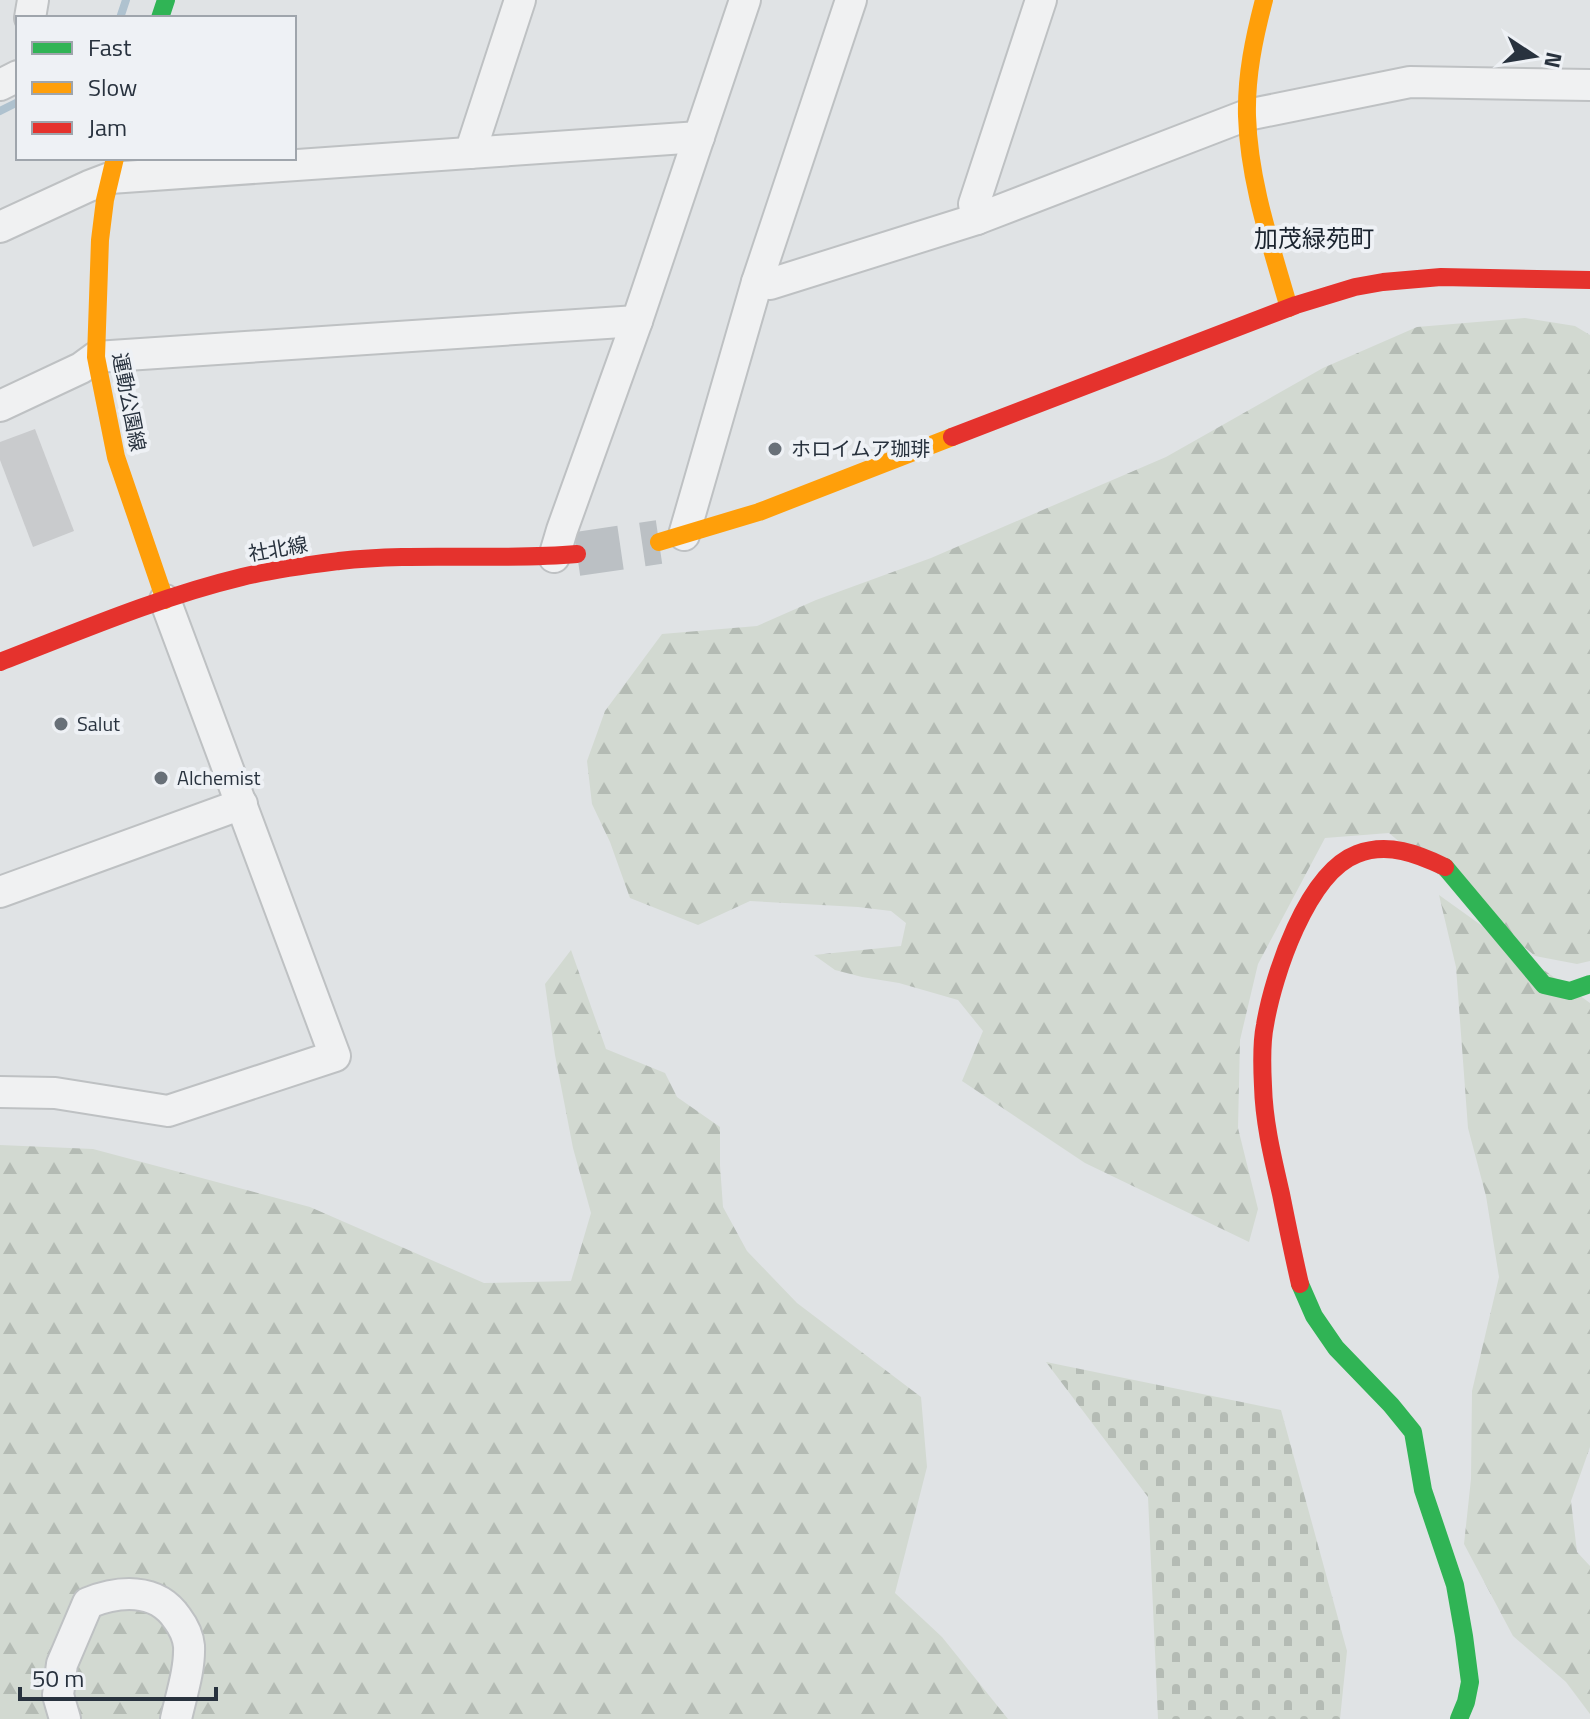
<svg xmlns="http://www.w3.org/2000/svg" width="1590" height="1719" font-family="'Titillium Web','Noto Sans JP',sans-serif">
<defs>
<pattern id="forest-firs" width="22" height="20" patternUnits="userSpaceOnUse" patternTransform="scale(2)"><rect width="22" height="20" fill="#d2d9d1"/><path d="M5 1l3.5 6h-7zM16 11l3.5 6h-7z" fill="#b4bbb4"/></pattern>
<pattern id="cemetery-stones" width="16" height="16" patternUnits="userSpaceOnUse" patternTransform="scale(2)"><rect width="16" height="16" fill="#d2d9d1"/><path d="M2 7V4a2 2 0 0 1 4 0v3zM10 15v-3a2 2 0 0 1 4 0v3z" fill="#b4bbb4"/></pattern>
</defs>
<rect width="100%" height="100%" fill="#e0e3e5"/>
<!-- forest -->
<g fill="url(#forest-firs)">
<path d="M 1525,318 L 1575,326 L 1590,335 L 1590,961 L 1577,964 L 1535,956 L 1389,833 L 1325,838 L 1258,964 L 1240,1040 L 1238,1128 L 1258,1209 L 1249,1242 L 1085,1163 L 962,1081 L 983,1031 L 958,1000 L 899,983 L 862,977 L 835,970 L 814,955 L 901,946 L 906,923 L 891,911 L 858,907 L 750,901 L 698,925 L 630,898 L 610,842 L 592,804 L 587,761 L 605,711 L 662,634 L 757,626 L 816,600 L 931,558 L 1166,457 L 1323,368 L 1417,327 Z"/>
<path d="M 1439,895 L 1590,1003 L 1590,1447 L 1571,1501 L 1577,1552 L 1590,1566 L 1590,1714 L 1566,1682 L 1513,1636 L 1464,1544 L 1471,1479 L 1472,1391 L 1499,1277 L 1486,1196 L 1468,1128 L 1456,967 Z"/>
<path d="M 571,950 L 606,1049 L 665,1073 L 677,1097 L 720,1127 L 720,1165 L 723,1207 L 747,1251 L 797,1303 L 921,1397 L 927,1467 L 895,1593 L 942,1637 L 1008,1719 L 0,1719 L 0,1145 L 93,1149 L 310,1207 L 484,1283 L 571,1281 L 591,1213 L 573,1148 L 555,1055 L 545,984 Z"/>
</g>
<!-- cemetery -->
<path fill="url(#cemetery-stones)" d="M 1046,1362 L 1281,1410 L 1347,1651 L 1340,1719 L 1158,1719 L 1148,1497 Z"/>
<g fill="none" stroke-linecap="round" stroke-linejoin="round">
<!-- stream -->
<g stroke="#afc2cf" stroke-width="8">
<path d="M 120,18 L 126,0"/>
<path d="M 0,111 L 18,102"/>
</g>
</g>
<!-- building -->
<path fill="#c9cbcd" d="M 35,429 L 74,531 L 33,547 L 0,460 L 0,442 Z"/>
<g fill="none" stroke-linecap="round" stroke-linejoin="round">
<!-- secondary-tunnel -->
<path stroke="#bbc0c4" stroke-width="44" stroke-dasharray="44 22" stroke-linecap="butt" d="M 577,554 L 659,542"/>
<defs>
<g id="street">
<path d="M 30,18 L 33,0"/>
<path d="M 0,85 L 18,76"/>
<path d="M 470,153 L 520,0"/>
<path d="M 977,219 L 974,204 L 1041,0"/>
<path d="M 0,227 L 89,186 L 110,178 L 699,137"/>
<path d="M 757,282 L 770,284 L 977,219 L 1247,115 L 1410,82 L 1590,85"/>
<path d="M 0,406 L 81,368 L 96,357 L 637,321"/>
<path d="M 684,535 L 757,282 L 851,0"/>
<path d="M 554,557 L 562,530 L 637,321 L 745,0"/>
<path d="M 0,892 L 242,804"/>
<path d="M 0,1092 L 55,1093 L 168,1111 L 335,1056 L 165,600"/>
<path d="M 65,1719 L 58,1695 L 62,1664 L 88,1603 C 118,1591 156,1587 177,1618 C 183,1626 188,1636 189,1646 C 190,1670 181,1696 176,1719"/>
</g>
</defs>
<!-- street casing -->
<use href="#street" stroke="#bec1c3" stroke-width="34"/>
<!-- street -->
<use href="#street" stroke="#f0f1f2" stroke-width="30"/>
<!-- fast -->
<g stroke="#30b455" stroke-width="18">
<path d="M 160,18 L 166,0"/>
<path d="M 1445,867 L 1544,985 L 1570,991 L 1590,984"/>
<path d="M 1300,1284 L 1314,1316 L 1336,1348 L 1391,1405 L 1413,1432 L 1423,1490 L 1455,1585 L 1464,1636 L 1470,1682 L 1466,1702 L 1459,1719"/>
</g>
<!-- slow -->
<g stroke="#ff9f0a" stroke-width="18">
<path d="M 1264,0 C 1254,38 1246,76 1247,116 C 1249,182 1271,245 1289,308"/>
<path d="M 115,158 L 105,200 L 100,240 L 96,357 L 116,457 L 165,600"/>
<path d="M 659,542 L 759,512 L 952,437"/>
</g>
<!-- jam -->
<g stroke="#e5322d" stroke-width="18">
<path d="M 952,437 L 1296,305 L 1355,287 L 1383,282 L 1441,277 L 1590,280"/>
<path d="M 0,662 C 80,631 159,597 242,577 C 274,569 307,565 339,561 C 418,552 498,561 577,554"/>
<path d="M 1300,1284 C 1293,1254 1287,1224 1281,1194 C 1273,1159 1264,1123 1263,1086 C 1262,1067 1261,1044 1265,1025 C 1273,976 1307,873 1357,854 C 1388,842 1418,854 1445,867"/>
</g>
</g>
<!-- markers -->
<g fill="#687078" stroke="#eef1f5" stroke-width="3">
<circle cx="775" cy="449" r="8"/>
<circle cx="61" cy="724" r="8"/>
<circle cx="161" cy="778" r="8"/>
</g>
<g text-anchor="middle" stroke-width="8" stroke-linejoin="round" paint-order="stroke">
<!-- street labels -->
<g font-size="20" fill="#28323e" stroke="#eef1f5">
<text transform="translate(129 402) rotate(79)" y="7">運動公園線</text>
<text transform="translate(278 549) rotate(-10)" y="7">社北線</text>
</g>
<!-- poi labels -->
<g font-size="20" fill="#28323e" stroke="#eef1f5" text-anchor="start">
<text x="791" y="456">ホロイムア珈琲</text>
<text x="77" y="731">Salut</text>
<text x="177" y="785">Alchemist</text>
</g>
<!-- quarter labels -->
<g font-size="24" fill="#1a232e" stroke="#eef1f5">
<text x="1314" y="247">加茂緑苑町</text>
</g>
</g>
<!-- legend -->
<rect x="16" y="16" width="280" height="144" fill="#eef1f5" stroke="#9fa5ac" stroke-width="2"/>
<rect x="32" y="42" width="40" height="12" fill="#30b455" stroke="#9fa5ac" stroke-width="2"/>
<text x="88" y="56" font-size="24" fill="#28323e">Fast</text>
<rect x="32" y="82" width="40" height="12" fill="#ff9f0a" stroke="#9fa5ac" stroke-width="2"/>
<text x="88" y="96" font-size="24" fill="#28323e">Slow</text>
<rect x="32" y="122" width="40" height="12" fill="#e5322d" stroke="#9fa5ac" stroke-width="2"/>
<text x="88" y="136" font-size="24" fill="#28323e">Jam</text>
<!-- north arrow -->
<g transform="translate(1534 56) rotate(102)" stroke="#eef1f5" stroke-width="6" paint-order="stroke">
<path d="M0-6L14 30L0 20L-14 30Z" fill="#28323e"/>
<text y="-12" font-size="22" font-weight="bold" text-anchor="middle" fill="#28323e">N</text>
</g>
<!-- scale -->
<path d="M20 1687v12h196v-12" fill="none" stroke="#28323e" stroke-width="4"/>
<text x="32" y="1687" font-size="24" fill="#28323e" stroke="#eef1f5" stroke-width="6" paint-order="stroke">50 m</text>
</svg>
